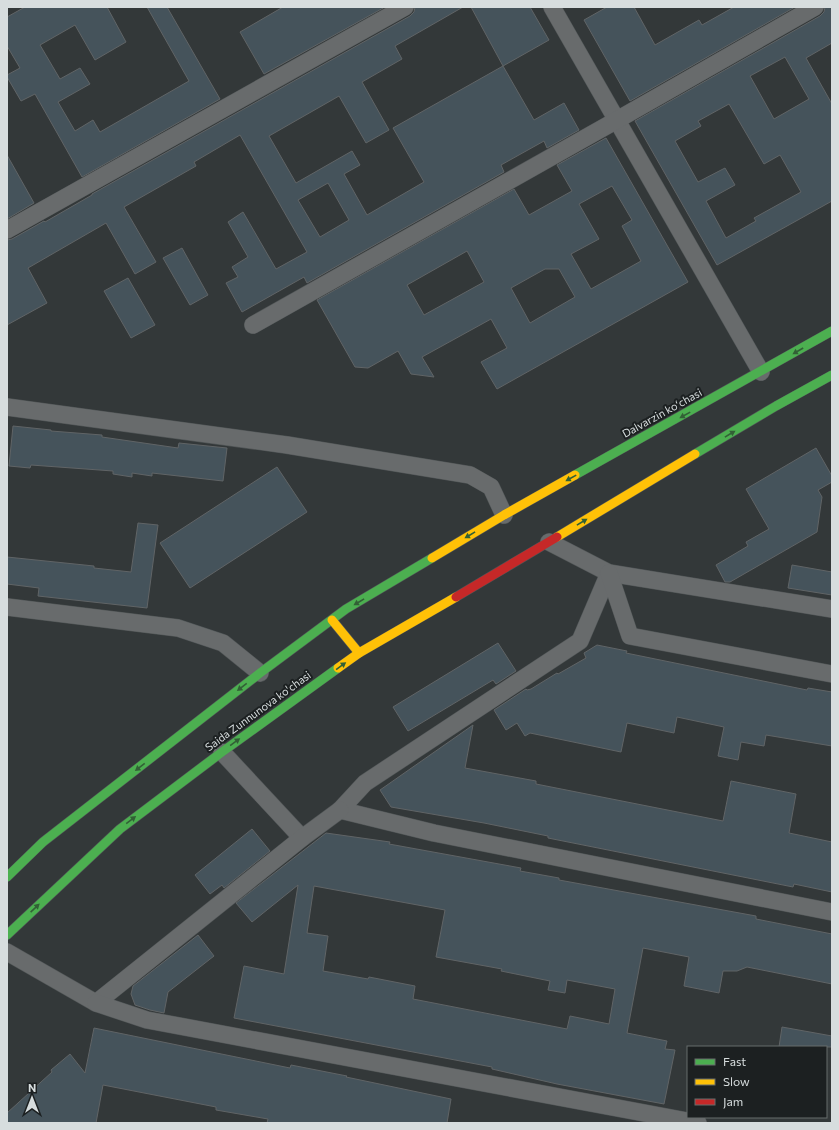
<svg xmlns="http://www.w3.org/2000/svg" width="839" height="1130" font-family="Commissioner,sans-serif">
<rect width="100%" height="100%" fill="#333839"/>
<!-- building -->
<g fill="#45535b" stroke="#606466" fill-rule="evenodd">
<path d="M 25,7 L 107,7 L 126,42 L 95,60 L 75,25 L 40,45 L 60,79 L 80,68 L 90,84 L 58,102 L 75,131 L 93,120 L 100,132 L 189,81 L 147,7 L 167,7 L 220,99 L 82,177 L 35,94 L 21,101 L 7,77 L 7,75 L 20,68 L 7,46 L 7,17 Z"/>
<path d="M 283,7 L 385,7 L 264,74 L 240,32 Z"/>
<path d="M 415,7 L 463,7 L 395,46 L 402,59 L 362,82 L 389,130 L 366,143 L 339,96 L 269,136 L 296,183 L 352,151 L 360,165 L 344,174 L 367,215 L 424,182 L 393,128 L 503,66 L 534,120 L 564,103 L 579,130 L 547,148 L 544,141 L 501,165 L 504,172 L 307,283 L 304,277 L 242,312 L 226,283 L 238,277 L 232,267 L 248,257 L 228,222 L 243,212 L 276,269 L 307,252 L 240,135 L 194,162 L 196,166 L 124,207 L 156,262 L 135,274 L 106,223 L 28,268 L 47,303 L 7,325 L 7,240 L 12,239 L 44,221 L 45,222 L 92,195 L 92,194 L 410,16 L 414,12 ZM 328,183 L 349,220 L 320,237 L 298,200 Z"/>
<path d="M 471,7 L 530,7 L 549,40 L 503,66 Z"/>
<path d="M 607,7 L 634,7 L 655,45 L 699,20 L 702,25 L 734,7 L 795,7 L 630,101 L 584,20 Z"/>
<path d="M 825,7 L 832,7 L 832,43 L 806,58 L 832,104 L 832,201 L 717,265 L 635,121 L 820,16 L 824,12 ZM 785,57 L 809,99 L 774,119 L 750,76 ZM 729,104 L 764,164 L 780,155 L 801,192 L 754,218 L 756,221 L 726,238 L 706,201 L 735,185 L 725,168 L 698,182 L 675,141 L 701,126 L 698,121 Z"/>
<path d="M 606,138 L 688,282 L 497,389 L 481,362 L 507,348 L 491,319 L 422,357 L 434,377 L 411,374 L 398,351 L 368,368 L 355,367 L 317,300 L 514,189 L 529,215 L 572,191 L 557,165 ZM 612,186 L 632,220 L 622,226 L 641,261 L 591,289 L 571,254 L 599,239 L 579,204 ZM 467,251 L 484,282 L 424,315 L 407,285 ZM 545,269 L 559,269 L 575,297 L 530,323 L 511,288 Z"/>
<path d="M 7,155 L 34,203 L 7,219 Z"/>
<path d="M 182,248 L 208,295 L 190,305 L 163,258 Z"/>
<path d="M 128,278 L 155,325 L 131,338 L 104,291 Z"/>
<path d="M 13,426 L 51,430 L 51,431 L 102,435 L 102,437 L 178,448 L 179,443 L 227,448 L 223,481 L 152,473 L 152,476 L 132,473 L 132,477 L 113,474 L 113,471 L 31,465 L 30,468 L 9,466 Z"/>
<path d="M 816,448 L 832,476 L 832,482 L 818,490 L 822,497 L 817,532 L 730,582 L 725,582 L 716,565 L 748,546 L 746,542 L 769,529 L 746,489 Z"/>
<path d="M 277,467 L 307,512 L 190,588 L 160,543 Z"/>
<path d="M 138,523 L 158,525 L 147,608 L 38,596 L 39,588 L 7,584 L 7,557 L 94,566 L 94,568 L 131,572 Z"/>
<path d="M 792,565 L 832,572 L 832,595 L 788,588 Z"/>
<path d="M 498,643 L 516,671 L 496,684 L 493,680 L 408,731 L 393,707 Z"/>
<path d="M 597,645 L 627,651 L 626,653 L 807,690 L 808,688 L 832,692 L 832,746 L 766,735 L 764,746 L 741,742 L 738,760 L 718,756 L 724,727 L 677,717 L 674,733 L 627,723 L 621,752 L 530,733 L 525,736 L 517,723 L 506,730 L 494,710 L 526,689 L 527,690 L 531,689 L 557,673 L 558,674 L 586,658 L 584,653 Z"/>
<path d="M 473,725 L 465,768 L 536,781 L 536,784 L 723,821 L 731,781 L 796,794 L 789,833 L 832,842 L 832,892 L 794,884 L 793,887 L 548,838 L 548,836 L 484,823 L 391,807 L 380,790 Z"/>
<path d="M 252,829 L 270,851 L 224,888 L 222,885 L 210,894 L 195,875 Z"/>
<path d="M 326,833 L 390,842 L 389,844 L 521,868 L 520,871 L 559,878 L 559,880 L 756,916 L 756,919 L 832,934 L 832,984 L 747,967 L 737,971 L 723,971 L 719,993 L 684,986 L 689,957 L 643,948 L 627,1033 L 667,1041 L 665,1049 L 675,1050 L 664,1104 L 557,1084 L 492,1069 L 492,1067 L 234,1018 L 244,966 L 284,974 L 298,885 L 252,922 L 236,903 ZM 314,886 L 445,910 L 436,957 L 502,969 L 501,971 L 550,981 L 548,990 L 565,993 L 567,980 L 615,989 L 609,1024 L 570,1016 L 567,1029 L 413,999 L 415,986 L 369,977 L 368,979 L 323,971 L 328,936 L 307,933 Z"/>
<path d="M 198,935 L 214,956 L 168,992 L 164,1013 L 150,1010 L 135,1005 L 131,994 L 133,986 Z"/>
<path d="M 782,1027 L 832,1036 L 832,1047 L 779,1047 Z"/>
<path d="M 94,1028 L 290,1068 L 291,1065 L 347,1076 L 346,1077 L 451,1099 L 447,1123 L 267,1123 L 268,1119 L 216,1110 L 216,1107 L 103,1085 L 96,1123 L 7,1123 L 7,1113 L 52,1072 L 51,1070 L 70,1054 L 85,1073 Z"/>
</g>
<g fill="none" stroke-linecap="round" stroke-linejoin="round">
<defs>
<g id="street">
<path d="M 552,7 L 761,372"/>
<path d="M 7,230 L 405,7"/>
<path d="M 253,325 L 617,120 L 815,7"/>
<path d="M 7,407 L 287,445 L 470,475 L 491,487 L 504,515"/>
<path d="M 549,542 L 609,573 L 832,609"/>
<path d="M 609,573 L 580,641 L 365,783 L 340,810 L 434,833 L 832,912"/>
<path d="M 609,573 L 630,636 L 832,674"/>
<path d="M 7,607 L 178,628 L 223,643 L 260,673"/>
<path d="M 222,752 L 302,838"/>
<path d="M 7,952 L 96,1003 L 302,838 L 340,810"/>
<path d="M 96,1003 L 147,1020 L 698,1123"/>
</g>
<g id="fast">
<path d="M 695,454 L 776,406 L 832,375"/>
<path d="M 575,475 L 832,331"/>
<path d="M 7,877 L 43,842 L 260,673 L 346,609 L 432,558"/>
<path d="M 7,935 L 120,829 L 222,752 L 338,668"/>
</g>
<g id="slow">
<path d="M 557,537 L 695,454"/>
<path d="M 432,558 L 504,515 L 575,475"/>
<path d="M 332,620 L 359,653"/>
<path d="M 338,668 L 359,653 L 456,597"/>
</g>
<path id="jam" d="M 456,597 L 557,537"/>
</defs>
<!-- street casing -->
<use href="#street" stroke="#505556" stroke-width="18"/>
<!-- fast casing -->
<use href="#fast" stroke="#505556" stroke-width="10"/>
<!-- slow casing -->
<use href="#slow" stroke="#505556" stroke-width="10"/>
<!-- jam casing -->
<use href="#jam" stroke="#505556" stroke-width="10"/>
<!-- street -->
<use href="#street" stroke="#686b6c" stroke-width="17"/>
<!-- fast -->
<use href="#fast" stroke="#4caf50" stroke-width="9"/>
<!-- slow -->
<use href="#slow" stroke="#ffc107" stroke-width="9"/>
<!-- jam -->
<use href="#jam" stroke="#c62828" stroke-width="9"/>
</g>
<!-- one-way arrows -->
<defs><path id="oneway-solid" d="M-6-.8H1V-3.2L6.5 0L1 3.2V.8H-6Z"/></defs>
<g fill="#326036">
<use href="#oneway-solid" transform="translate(798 351) rotate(150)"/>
<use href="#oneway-solid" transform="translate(685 415) rotate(151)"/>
<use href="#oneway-solid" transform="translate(730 434) rotate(-31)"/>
<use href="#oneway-solid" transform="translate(571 478) rotate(151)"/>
<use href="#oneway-solid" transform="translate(582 522) rotate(-31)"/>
<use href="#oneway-solid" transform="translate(470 535) rotate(149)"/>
<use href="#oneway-solid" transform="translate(359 602) rotate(149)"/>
<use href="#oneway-solid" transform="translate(341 666) rotate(-36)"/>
<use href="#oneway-solid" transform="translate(242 687) rotate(142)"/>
<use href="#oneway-solid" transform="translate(235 742) rotate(-36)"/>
<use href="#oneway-solid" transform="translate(140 767) rotate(142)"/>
<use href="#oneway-solid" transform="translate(131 820) rotate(-37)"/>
<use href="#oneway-solid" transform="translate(35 908) rotate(-43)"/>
</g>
<g text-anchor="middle" stroke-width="4" stroke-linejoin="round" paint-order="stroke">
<!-- street labels -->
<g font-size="11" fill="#d7ddde" stroke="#1c2021">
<text transform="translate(662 413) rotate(-29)" y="4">Dalvarzin koʻchasi</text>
<text transform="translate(258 711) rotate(-36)" y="4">Saida Zunnunova ko'chasi</text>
</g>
</g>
<!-- border -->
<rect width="839" height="1130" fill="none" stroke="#d7ddde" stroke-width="16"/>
<!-- legend -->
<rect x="687" y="1046" width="140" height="72" fill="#1c2021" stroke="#676c6d"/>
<rect x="695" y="1059" width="20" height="6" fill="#4caf50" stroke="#676c6d"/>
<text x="723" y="1066" font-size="12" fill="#d7ddde">Fast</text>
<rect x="695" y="1079" width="20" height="6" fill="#ffc107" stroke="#676c6d"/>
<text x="723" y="1086" font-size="12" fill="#d7ddde">Slow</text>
<rect x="695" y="1099" width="20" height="6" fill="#c62828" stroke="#676c6d"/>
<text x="723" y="1106" font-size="12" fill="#d7ddde">Jam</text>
<!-- north arrow -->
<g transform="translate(32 1098)" stroke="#1c2021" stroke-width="3" paint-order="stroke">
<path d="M0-3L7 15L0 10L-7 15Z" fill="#d7ddde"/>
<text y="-6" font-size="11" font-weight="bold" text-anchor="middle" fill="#d7ddde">N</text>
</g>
</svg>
